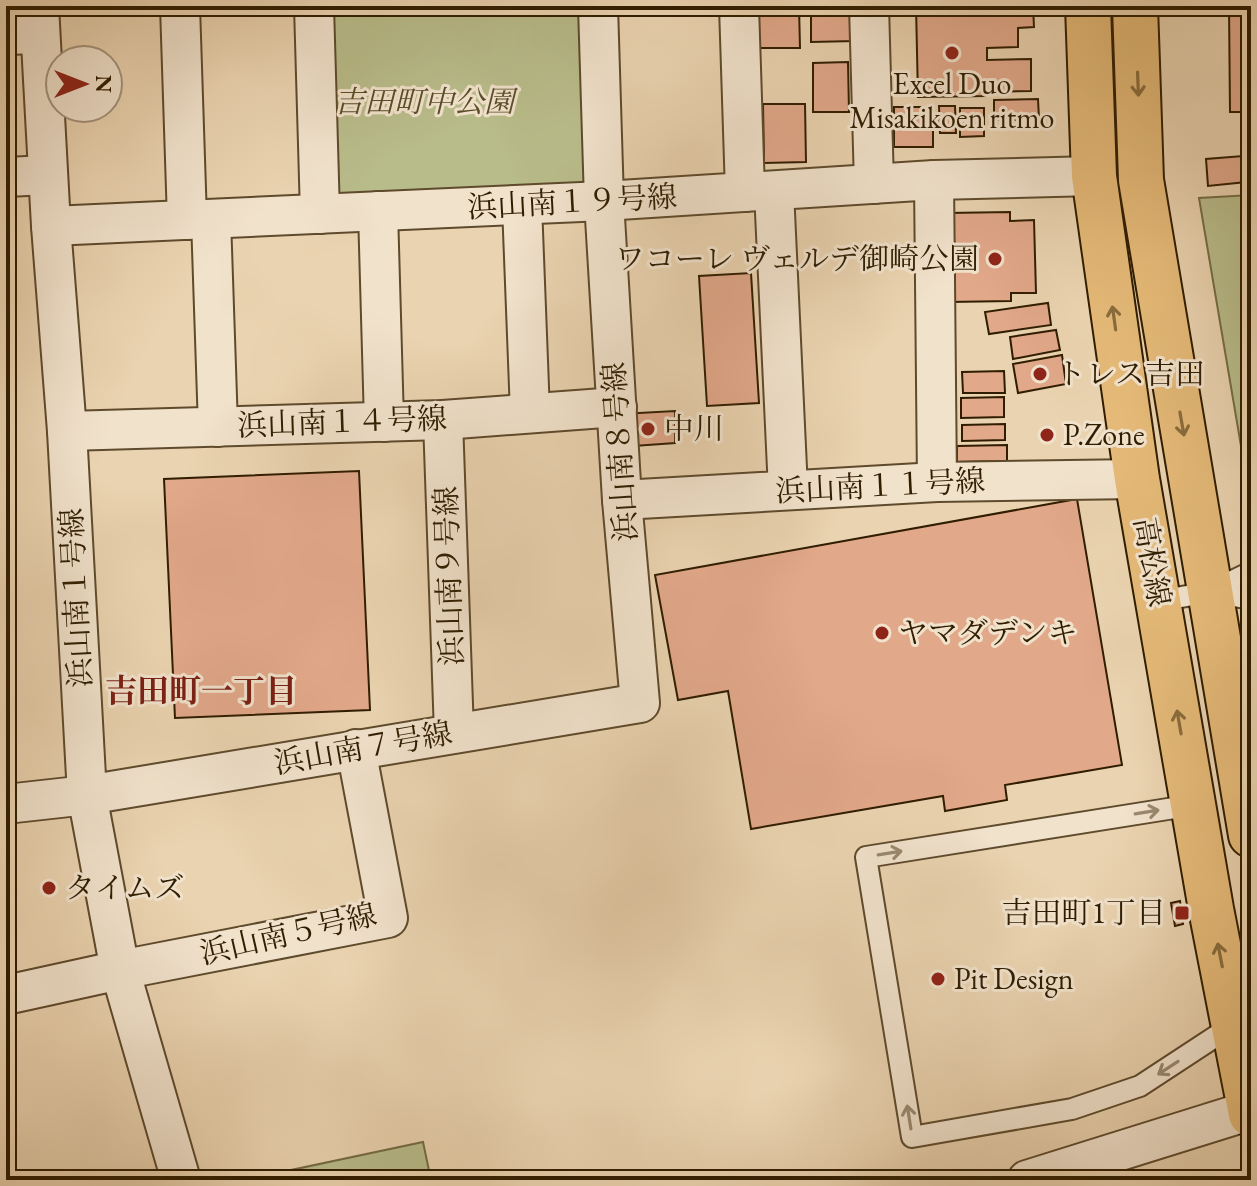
<svg xmlns="http://www.w3.org/2000/svg" width="1257" height="1186" font-family="'EB Garamond','Noto Serif JP',serif">
<rect width="100%" height="100%" fill="#ead3b0"/>
<filter id="stains"><feTurbulence type="fractalNoise" baseFrequency=".0025" numOctaves="4"/><feColorMatrix values="0 0 0 0 .2 0 0 0 0 .09 0 0 0 0 .02 0 0 0 .5 -.17"/></filter>
<radialGradient id="worn" r=".72"><stop offset=".6" stop-color="#630" stop-opacity="0"/><stop offset="1" stop-color="#630" stop-opacity=".3"/></radialGradient>
<!-- green -->
<g fill="#b8bc8a" stroke="#746c45" stroke-width="2">
<path d="M 323,6 L 583,6 L 594,186 L 320,204 Z"/>
<path d="M 1251,195 L 1251,505 L 1199,198 Z"/>
<path d="M 423,1142 L 431,1180 L 244,1180 Z"/>
</g>
<!-- building -->
<g fill="#e1a88a" stroke="#301d00" stroke-width="2">
<path d="M 759,6 L 799,6 L 800,48 L 759,48 Z"/>
<path d="M 811,6 L 854,6 L 855,41 L 811,42 Z"/>
<path d="M 916,6 L 1033,6 L 1034,27 L 1018,28 L 1018,47 L 987,48 L 987,60 L 1031,59 L 1031,91 L 987,92 L 987,96 L 918,97 Z"/>
<path d="M 1229,6 L 1251,6 L 1251,112 L 1230,112 Z"/>
<path d="M 848,62 L 849,112 L 813,112 L 813,63 Z"/>
<path d="M 1038,99 L 1039,119 L 994,120 L 994,100 Z"/>
<path d="M 763,104 L 805,104 L 806,162 L 764,163 Z"/>
<path d="M 939,106 L 955,106 L 956,133 L 940,133 Z"/>
<rect x="894" y="107" width="39" height="40"/>
<path d="M 960,108 L 984,108 L 984,136 L 960,137 Z"/>
<path d="M 1243,156 L 1246,182 L 1208,186 L 1206,159 Z"/>
<path d="M 1010,212 L 1010,221 L 1034,220 L 1036,293 L 1011,293 L 1011,301 L 949,302 L 949,280 L 955,280 L 954,237 L 947,237 L 947,213 Z"/>
<path d="M 751,273 L 759,403 L 707,406 L 699,276 Z"/>
<path d="M 1048,303 L 1051,325 L 989,334 L 985,312 Z"/>
<path d="M 1056,330 L 1060,350 L 1013,359 L 1010,337 Z"/>
<path d="M 1062,355 L 1066,384 L 1018,393 L 1013,364 Z"/>
<path d="M 1004,371 L 1005,393 L 963,393 L 962,372 Z"/>
<path d="M 1004,397 L 1004,417 L 961,418 L 961,398 Z"/>
<path d="M 675,411 L 675,443 L 620,447 L 621,414 Z"/>
<path d="M 1005,424 L 1005,440 L 962,441 L 962,425 Z"/>
<path d="M 1007,445 L 1007,461 L 957,462 L 957,446 Z"/>
<path d="M 359,471 L 370,710 L 175,718 L 164,479 Z"/>
<path d="M 1077,499 L 1122,765 L 1005,785 L 1007,800 L 945,811 L 943,796 L 751,829 L 728,691 L 678,700 L 655,575 Z"/>
<path d="M 1180,901 L 1183,924 L 1175,926 L 1171,903 Z"/>
</g>
<g fill="none" stroke-linecap="round" stroke-linejoin="round">
<defs>
<g id="service">
<path d="M 1210,592 L 1251,599"/>
<path d="M 1158,601 L 1210,592 L 1251,572"/>
<path d="M 1193,805 L 866,857 L 912,1137 L 1072,1109 L 1140,1086 L 1233,1025"/>
</g>
<g id="minor">
<path d="M 39,6 L 51,226 L 67,431 L 87,795 L 120,970 L 181,1180"/>
<path d="M 180,6 L 187,220"/>
<path d="M 314,6 L 320,214"/>
<path d="M 739,6 L 745,192"/>
<path d="M 869,6 L 874,184"/>
<path d="M 6,35 L 40,34"/>
<path d="M 6,177 L 48,175"/>
<path d="M 934,180 L 937,482"/>
<path d="M 774,191 L 788,490"/>
<path d="M 522,205 L 530,413"/>
<path d="M 378,211 L 384,422"/>
<path d="M 211,219 L 218,427"/>
<path d="M 51,226 L 604,201 L 934,180 L 1094,176"/>
<path d="M 443,420 L 454,733"/>
<path d="M 67,431 L 443,420 L 617,407"/>
<path d="M 622,500 L 937,482 L 1137,479"/>
<path d="M 6,804 L 87,795 L 640,703 L 622,500 L 604,201 L 598,6"/>
<path d="M 6,995 L 120,970 L 388,918 L 356,749"/>
<path d="M 1027,1180 L 1251,1110"/>
</g>
<g id="primary">
<path d="M 1088,6 L 1094,176 L 1137,479 L 1211,909 L 1251,1114"/>
<path d="M 1135,6 L 1141,180 L 1251,835"/>
</g>
</defs>
<!-- service casing -->
<use href="#service" stroke="#5e4a2c" stroke-width="24"/>
<!-- minor casing -->
<use href="#minor" stroke="#5e4a2c" stroke-width="42"/>
<!-- primary casing -->
<use href="#primary" stroke="#301d00" stroke-width="48"/>
<!-- service -->
<use href="#service" stroke="#f1e2cc" stroke-width="20"/>
<!-- minor -->
<use href="#minor" stroke="#f1e2cc" stroke-width="38"/>
<!-- primary -->
<use href="#primary" stroke="#e5ba78" stroke-width="44"/>
</g>
<!-- one-way arrows -->
<defs><path id="oneway-shaft" d="M-6 0H5M1.5-3L5.5 0L1.5 3" fill="none" stroke-width="1.6" stroke-linecap="round" stroke-linejoin="round" transform="scale(2)"/></defs>
<g stroke="#8a6c3c">
<use href="#oneway-shaft" transform="translate(1138 84) rotate(88)"/>
<use href="#oneway-shaft" transform="translate(1114 318) rotate(-98)"/>
<use href="#oneway-shaft" transform="translate(1182 424) rotate(80)"/>
<use href="#oneway-shaft" transform="translate(1179 722) rotate(-100)"/>
<use href="#oneway-shaft" transform="translate(1220 955) rotate(-101)"/>
</g>
<g stroke="#9a8970">
<use href="#oneway-shaft" transform="translate(1147 812) rotate(-9)"/>
<use href="#oneway-shaft" transform="translate(890 853) rotate(-9)"/>
<use href="#oneway-shaft" transform="translate(1168 1068) rotate(147)"/>
<use href="#oneway-shaft" transform="translate(909 1117) rotate(-99)"/>
</g>
<!-- markers -->
<g fill="#8f2418" stroke="#f1e2cc" stroke-width="3">
<circle cx="952" cy="53" r="8"/>
<circle cx="995" cy="259" r="8"/>
<circle cx="1040" cy="374" r="8"/>
<circle cx="648" cy="429" r="8"/>
<circle cx="1047" cy="435" r="8"/>
<circle cx="882" cy="633" r="8"/>
<circle cx="49" cy="888" r="8"/>
<rect x="1174" y="905" width="16" height="16" rx="4"/>
<circle cx="938" cy="979" r="8"/>
</g>
<g text-anchor="middle" stroke-width="6" stroke-linejoin="round" paint-order="stroke">
<!-- poi labels -->
<g font-size="30" fill="#301d00" stroke="#f1e2cc" text-anchor="start">
<text x="952" y="94" text-anchor="middle">Excel Duo<tspan x="952" dy="34">Misakikoen ritmo</tspan></text>
<text x="979" y="269" text-anchor="end">ワコーレ ヴェルデ御崎公園</text>
<text x="1056" y="384">トレス吉田</text>
<text x="664" y="439">中川</text>
<text x="1063" y="445">P.Zone</text>
<text x="898" y="643">ヤマダデンキ</text>
<text x="65" y="898">タイムズ</text>
<text x="1166" y="923" text-anchor="end">吉田町1丁目</text>
<text x="954" y="989">Pit Design</text>
</g>
<!-- park labels -->
<g font-size="30" font-style="italic" fill="#594d29" stroke="#f1e2cc">
<text x="424" y="112">吉田町中公園</text>
</g>
<!-- street labels -->
<g font-size="30" fill="#301d00" stroke="#f1e2cc">
<text transform="translate(572 202) rotate(-3)" y="10">浜山南１９号線</text>
<text transform="translate(342 422) rotate(-2)" y="10">浜山南１４号線</text>
<text transform="translate(620 452) rotate(-94)" y="10">浜山南８号線</text>
<text transform="translate(880 486) rotate(-3)" y="10">浜山南１１号線</text>
<text transform="translate(1152 562) rotate(80)" y="10">高松線</text>
<text transform="translate(449 576) rotate(-92)" y="10">浜山南９号線</text>
<text transform="translate(76 598) rotate(-93)" y="10">浜山南１号線</text>
<text transform="translate(363 748) rotate(-10)" y="10">浜山南７号線</text>
<text transform="translate(288 934) rotate(-13)" y="10">浜山南５号線</text>
</g>
<!-- neighbourhood labels -->
<g font-size="32" font-weight="bold" fill="#7a1f14" stroke="#f1e2cc">
<text x="201" y="702">吉田町一丁目</text>
</g>
</g>
<!-- margin -->
<rect width="1257" height="1186" fill="none" stroke="#ead3b0" stroke-width="32"/>
<rect x="8" y="8" width="1241" height="1170" fill="none" stroke="#301d00" stroke-width="4"/>
<rect x="16" y="16" width="1225" height="1154" fill="none" stroke="#301d00" stroke-width="2"/>
<!-- north arrow -->
<g transform="translate(84 84) rotate(90)"><circle r="38" fill="#f1e2cc" stroke="#a4937a" stroke-width="2"/>
<path d="M0-6L14 30L0 20L-14 30Z" fill="#8f2418"/>
<text y="-12" font-size="22" font-weight="bold" text-anchor="middle" fill="#301d00">N</text>
</g>
<rect width="100%" height="100%" filter="url(#stains)"/>
<rect width="100%" height="100%" fill="url(#worn)"/>
</svg>
